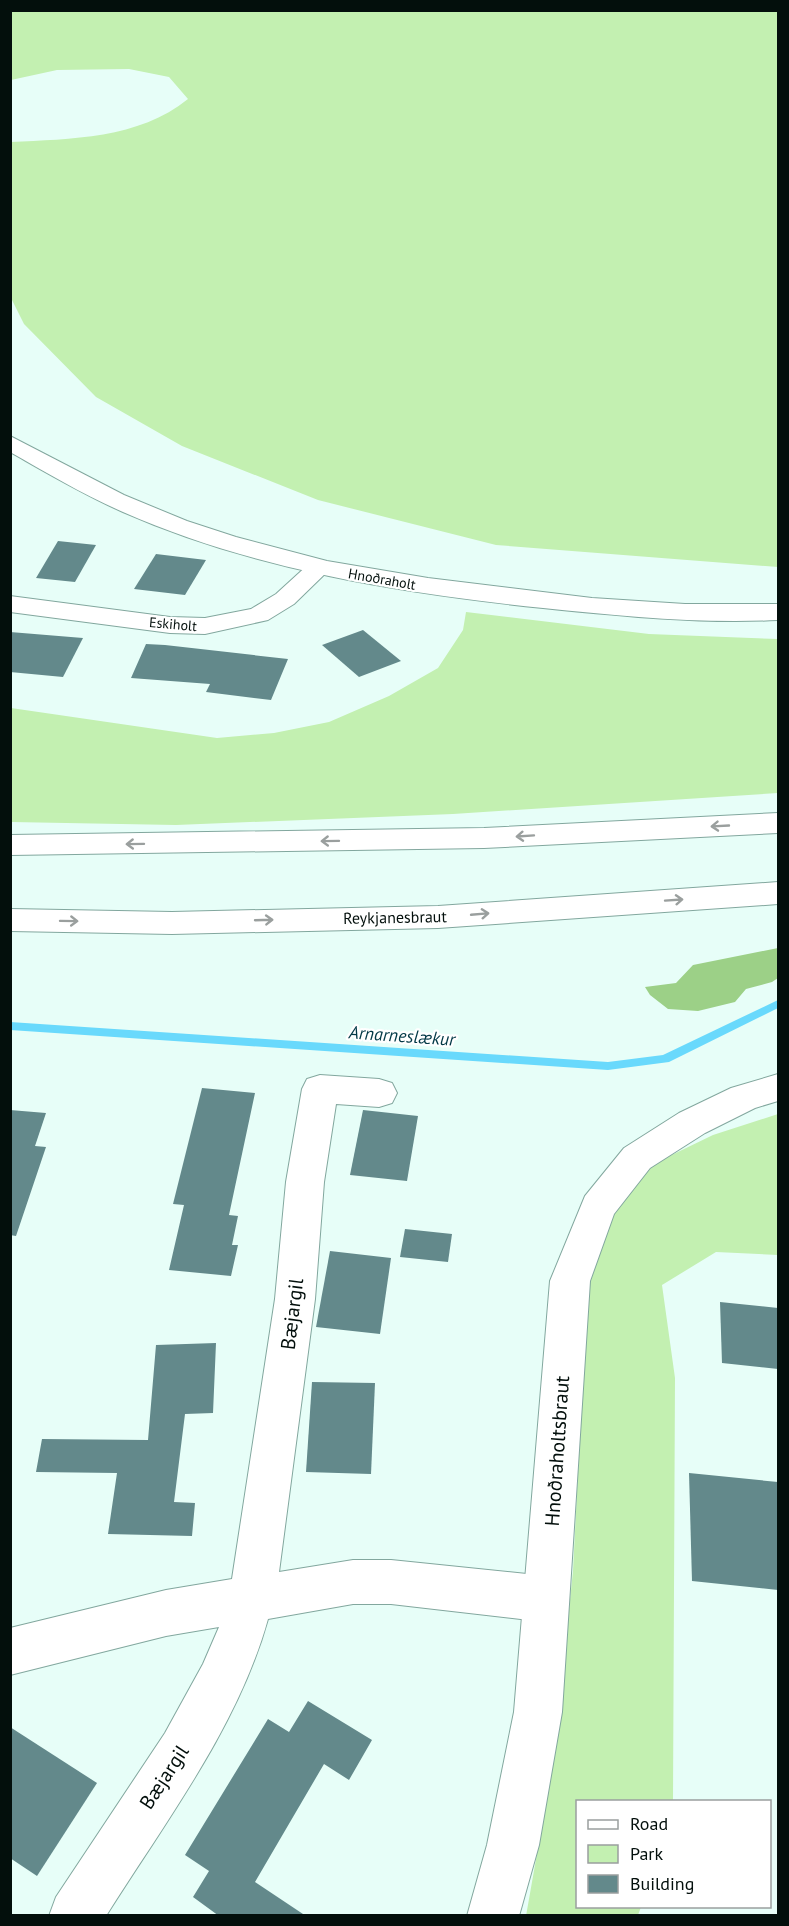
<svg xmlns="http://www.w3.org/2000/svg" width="789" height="1926" font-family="'PT Sans',sans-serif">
<rect width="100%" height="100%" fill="#e7fef8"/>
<!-- green -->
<g fill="#c3f0b1">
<path d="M 11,10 L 778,11 L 778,567 L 496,545 L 318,500 L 182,446 L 96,397 L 24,324 L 11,298 L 11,142 C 70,139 139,139 188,99 L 169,77 L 129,69 L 57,70 L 11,80 Z"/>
<path d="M 466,612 L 649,634 L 778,639 L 778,793 L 453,814 L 176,825 L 11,822 L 11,708 L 217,738 L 274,733 L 329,722 L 389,696 L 438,668 L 463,630 Z"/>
<path d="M 778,1114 L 778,1255 L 716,1252 L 662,1285 L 675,1378 L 673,1801 L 578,1802 L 578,1906 L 641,1907 L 638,1915 L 526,1916 L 553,1763 L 573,1571 L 588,1276 L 613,1212 L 651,1165 L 713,1135 Z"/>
</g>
<!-- forest -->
<path fill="#9cd087" d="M 778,948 L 778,978 L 772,982 L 746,989 L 735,1002 L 698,1011 L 668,1009 L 650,995 L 645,987 L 676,983 L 693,965 Z"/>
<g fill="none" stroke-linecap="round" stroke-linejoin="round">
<!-- stream -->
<path fill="#69d9fc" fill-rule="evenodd" d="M 778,1000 L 778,1008 L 669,1062 L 608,1070 L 10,1030 L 10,1022 L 608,1062 L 663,1055 Z"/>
</g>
<!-- building -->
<g fill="#63898b">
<path d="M 58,541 L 96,545 L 75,582 L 36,578 Z"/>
<path d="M 156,554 L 206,560 L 185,595 L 134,589 Z"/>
<path d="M 363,630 L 401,661 L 359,677 L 322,645 Z"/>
<path d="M 10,632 L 83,638 L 63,677 L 10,672 Z"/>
<path d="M 146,644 L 165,645 L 288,659 L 271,700 L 206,692 L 210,684 L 131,678 Z"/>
<path d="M 202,1088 L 255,1093 L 229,1215 L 238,1216 L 232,1245 L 238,1245 L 231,1276 L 169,1270 L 184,1205 L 173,1204 Z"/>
<path d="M 10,1110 L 46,1113 L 35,1146 L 46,1147 L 16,1236 L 10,1235 Z"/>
<path d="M 363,1110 L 418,1116 L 407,1181 L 350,1175 Z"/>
<path d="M 405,1229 L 452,1234 L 448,1262 L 400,1257 Z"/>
<path d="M 330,1251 L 391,1258 L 380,1334 L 316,1327 Z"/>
<path d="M 720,1302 L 778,1308 L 778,1369 L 722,1363 Z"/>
<path d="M 216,1343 L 213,1413 L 185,1414 L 174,1502 L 195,1503 L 192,1536 L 108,1534 L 117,1473 L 36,1472 L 42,1439 L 148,1440 L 156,1345 Z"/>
<path d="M 312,1382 L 375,1383 L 371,1474 L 306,1472 Z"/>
<path d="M 689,1473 L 778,1482 L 778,1590 L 692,1581 Z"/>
<path d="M 308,1701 L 372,1740 L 349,1780 L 324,1764 L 255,1882 L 306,1916 L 219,1916 L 193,1897 L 209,1871 L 185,1855 L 268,1719 L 289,1732 Z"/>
<path d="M 10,1727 L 97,1783 L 37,1876 L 10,1858 Z"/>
</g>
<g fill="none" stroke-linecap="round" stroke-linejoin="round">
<defs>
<g id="street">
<path d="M 319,561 L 328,563 L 331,568 L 294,604 L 268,620 L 205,634 L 170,633 L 10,612 L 10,596 L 170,617 L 205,618 L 251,609 L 276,594 L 310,563 Z"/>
<path d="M 320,1075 L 379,1079 L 392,1083 L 397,1093 L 392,1103 L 379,1107 L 336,1104 L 324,1182 L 315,1299 L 279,1572 L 353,1560 L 391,1560 L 546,1576 L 562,1583 L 569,1599 L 562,1615 L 546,1622 L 391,1604 L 353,1604 L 268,1619 C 238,1727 165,1822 106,1916 L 49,1916 L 56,1897 L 165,1733 L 203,1664 L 219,1627 L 166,1636 L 10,1675 L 10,1628 L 166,1590 L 232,1579 L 275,1299 L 286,1182 L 302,1089 L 307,1079 Z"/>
</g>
<g id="secondary">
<path d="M 10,436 L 124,495 L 187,521 L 236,537 L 327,561 L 428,578 L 592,598 L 685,604 L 778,604 L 778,620 C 700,624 621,616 543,608 C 400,593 255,570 123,512 C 84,495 47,473 10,452 Z"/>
<path d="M 778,1074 L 778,1101 L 755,1108 L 705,1133 L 650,1168 L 614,1214 L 590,1281 L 562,1712 L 539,1845 L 519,1916 L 467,1916 L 487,1845 L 514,1712 L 550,1281 L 585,1196 L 624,1148 L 679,1113 L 731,1088 Z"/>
</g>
<g id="highway">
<path d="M 778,813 L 778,833 L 484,848 L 10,855 L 10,835 L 484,828 Z"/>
<path d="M 778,882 L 778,904 L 438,928 L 172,934 L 10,931 L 10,909 L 172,912 L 438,906 Z"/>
</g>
</defs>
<!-- street casing -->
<use href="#street" stroke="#82a79e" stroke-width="2"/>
<!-- secondary casing -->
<use href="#secondary" stroke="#82a79e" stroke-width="2"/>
<!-- highway casing -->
<use href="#highway" stroke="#82a79e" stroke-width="2"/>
<!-- street -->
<use href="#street" fill="#fff" fill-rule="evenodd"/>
<!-- secondary -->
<use href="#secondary" fill="#fff" fill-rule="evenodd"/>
<!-- highway -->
<use href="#highway" fill="#fff" fill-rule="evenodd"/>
</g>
<!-- one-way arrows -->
<defs><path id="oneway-shaft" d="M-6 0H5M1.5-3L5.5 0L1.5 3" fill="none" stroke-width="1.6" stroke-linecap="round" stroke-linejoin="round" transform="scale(1.5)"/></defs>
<g stroke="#9a9f9e">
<use href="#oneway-shaft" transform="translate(720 826) rotate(177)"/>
<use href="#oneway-shaft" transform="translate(525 836) rotate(176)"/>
<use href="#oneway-shaft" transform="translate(330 841) rotate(179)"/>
<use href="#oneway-shaft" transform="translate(135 844) rotate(179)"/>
<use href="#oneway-shaft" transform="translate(674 900) rotate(-4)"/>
<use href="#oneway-shaft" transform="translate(480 914) rotate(-5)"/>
<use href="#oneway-shaft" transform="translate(264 920) rotate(-2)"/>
<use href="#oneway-shaft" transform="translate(69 921) rotate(1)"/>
</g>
<g text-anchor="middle" stroke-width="4.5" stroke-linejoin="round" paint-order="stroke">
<!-- far-street labels -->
<g font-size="14" fill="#030f0c" stroke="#fff">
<text transform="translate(382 579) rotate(10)" y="5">Hnoðraholt</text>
<text transform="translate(173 624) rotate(5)" y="5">Eskiholt</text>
</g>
<!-- street labels -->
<g font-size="16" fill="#030f0c" stroke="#fff">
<text transform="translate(395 917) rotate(-1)" y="6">Reykjanesbraut</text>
</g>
<!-- water labels -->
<g font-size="18" font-style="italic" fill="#023846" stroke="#fff">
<text transform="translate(402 1036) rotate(4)" y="6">Arnarneslækur</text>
</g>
<!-- near-street labels -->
<g font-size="20" fill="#030f0c" stroke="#fff">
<text transform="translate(292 1314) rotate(-83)" y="7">Bæjargil</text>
<text transform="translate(557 1451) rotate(-86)" y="7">Hnoðraholtsbraut</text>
<text transform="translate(164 1777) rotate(-57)" y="7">Bæjargil</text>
</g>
</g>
<!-- border -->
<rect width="789" height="1926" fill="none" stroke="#030f0c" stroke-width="24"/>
<!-- legend -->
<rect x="576" y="1800" width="195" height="108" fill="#ffffff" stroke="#9a9f9e" stroke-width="1.5"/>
<rect x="588" y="1820" width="30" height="9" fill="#ffffff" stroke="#9a9f9e" stroke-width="1.5"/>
<text x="630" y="1830" font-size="18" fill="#030f0c">Road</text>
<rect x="588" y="1845" width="30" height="18" fill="#c3f0b1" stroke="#9a9f9e" stroke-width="1.5"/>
<text x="630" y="1860" font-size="18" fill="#030f0c">Park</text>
<rect x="588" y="1875" width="30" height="18" fill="#63898b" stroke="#9a9f9e" stroke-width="1.5"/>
<text x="630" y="1890" font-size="18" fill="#030f0c">Building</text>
</svg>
